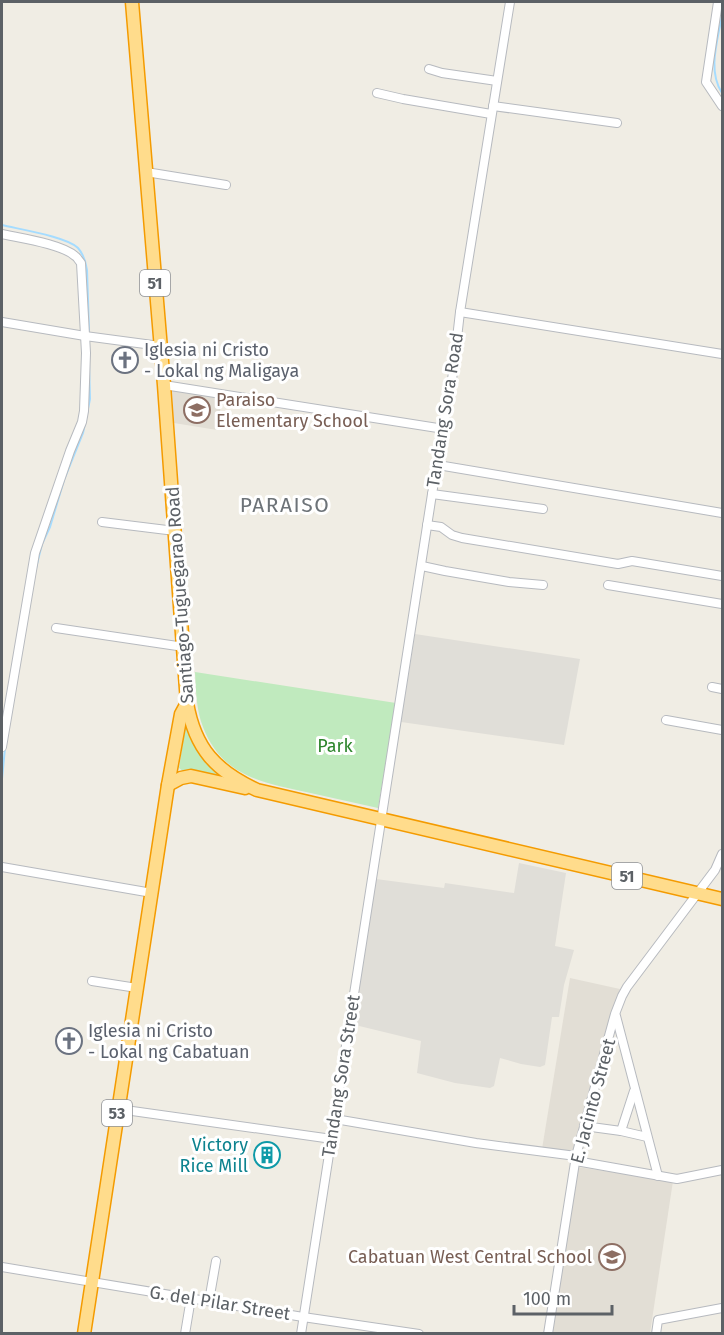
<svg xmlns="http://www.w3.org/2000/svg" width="724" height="1335" font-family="'Fira Sans',sans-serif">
<rect width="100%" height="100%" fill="#f0ede4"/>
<!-- industrial -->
<g fill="#e0ded8">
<path d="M 415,634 L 580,659 L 564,745 L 401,722 Z"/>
<path d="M 519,863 L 566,873 L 555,946 L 574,950 L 564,985 L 559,1017 L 552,1017 L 545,1065 L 540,1067 L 521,1064 L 500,1058 L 494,1086 L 490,1088 L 455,1083 L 417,1073 L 421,1041 L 351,1024 L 363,949 L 376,879 L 444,888 L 445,883 L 514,893 Z"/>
</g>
<!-- education -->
<g fill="#e2ded5">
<path d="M 172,389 L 222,398 L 217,430 L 174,423 Z"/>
<path d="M 570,978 L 620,989 L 572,1155 L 542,1149 Z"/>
<path d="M 577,1167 L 673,1181 L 650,1333 L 551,1334 Z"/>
</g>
<!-- green -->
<g fill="#c0eabe">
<path d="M 195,672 L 396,703 L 378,808 C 354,803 330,797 306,792 C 261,782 222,776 203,727 C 196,710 196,690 195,672 Z"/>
<path d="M 187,716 C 193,742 197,759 220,776 L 190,770 L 183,771 L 179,768 Z"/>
</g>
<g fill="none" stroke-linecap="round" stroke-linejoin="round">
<!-- stream -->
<g stroke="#a5dcff" stroke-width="2">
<path d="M 722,15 C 718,40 707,70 722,93"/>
<path d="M 2,225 C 18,229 68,237 78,248 C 83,254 86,262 87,270 L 89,330"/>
<path d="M 36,568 L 42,544 L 50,527 L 64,480 L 83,433 L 90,399 L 89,363"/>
<path d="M 2,779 L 5,748"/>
</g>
<defs>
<g id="minor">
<path d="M 718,2 L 706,82 L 722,106"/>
<path d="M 429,69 L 442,73 L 497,81"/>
<path d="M 377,93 L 403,99 L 491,114"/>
<path d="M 493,106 L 617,123"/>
<path d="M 146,172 L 226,185"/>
<path d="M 2,234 C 20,238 62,244 75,256 C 77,257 79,261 81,263 L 86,353 L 84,411 L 82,422 L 70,451 L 35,553 L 2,747"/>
<path d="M 460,312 L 722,354"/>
<path d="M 2,322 L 85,336 L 160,346"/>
<path d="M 164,385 L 444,429"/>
<path d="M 438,465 L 722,513"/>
<path d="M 432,494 L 543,509"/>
<path d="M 102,522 L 175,531"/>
<path d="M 427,525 L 441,527 L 452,535 L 462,538 L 618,564 L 632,561 L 722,576"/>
<path d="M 422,566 L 445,571 L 509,582 L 543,585"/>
<path d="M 608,585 L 722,604"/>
<path d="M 56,628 L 184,647"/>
<path d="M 712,687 L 722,689"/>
<path d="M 666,720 L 722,730"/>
<path d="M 2,867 L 152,893"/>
<path d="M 92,981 L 137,988"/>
<path d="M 616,1016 L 658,1176"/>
<path d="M 118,1109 L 332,1139"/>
<path d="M 335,1119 L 476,1143 L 576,1156"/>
<path d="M 584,1126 L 621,1131 L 647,1137"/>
<path d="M 621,1131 L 634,1091"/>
<path d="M 576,1161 L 677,1179 L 722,1170"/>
<path d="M 2,1267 L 303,1317 L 419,1334"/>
<path d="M 209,1301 L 216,1261"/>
<path d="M 185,1334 L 191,1298"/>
<path d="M 301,1334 L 432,494 L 453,373 L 460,312 L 510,2"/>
<path d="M 548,1334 L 576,1156 L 615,1014 L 622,996 L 627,987 L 715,870 L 722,854"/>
<path d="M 656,1334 L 658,1320 L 722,1308"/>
</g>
<g id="highway">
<path d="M 132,2 L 164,385 L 187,703 C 195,749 216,771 257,790 L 722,899"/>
<path d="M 168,785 L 181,778 L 191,776 L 245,788"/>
<path d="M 84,1334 L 168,785 L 181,714 L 187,703"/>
</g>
</defs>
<!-- minor casing -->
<use href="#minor" stroke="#b7babf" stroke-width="10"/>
<!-- highway casing -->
<use href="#highway" stroke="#f49b00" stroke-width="15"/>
<!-- minor -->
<use href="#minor" stroke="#fff" stroke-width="8"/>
<!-- highway -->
<use href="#highway" stroke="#ffdc8c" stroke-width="12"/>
</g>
<!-- icons -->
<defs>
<symbol id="church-ring" viewBox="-11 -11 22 22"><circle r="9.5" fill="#fff" stroke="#6b7280" stroke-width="1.5"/><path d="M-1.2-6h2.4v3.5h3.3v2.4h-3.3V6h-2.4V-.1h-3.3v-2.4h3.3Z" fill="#6b7280"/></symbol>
<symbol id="school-ring" viewBox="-11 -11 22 22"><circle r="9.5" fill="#fff" stroke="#8d6e63" stroke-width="1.5"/><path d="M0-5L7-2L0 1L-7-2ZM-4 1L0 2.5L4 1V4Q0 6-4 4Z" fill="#8d6e63"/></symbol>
<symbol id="building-ring" viewBox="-11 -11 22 22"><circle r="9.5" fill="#fff" stroke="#0f9aa8" stroke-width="1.5"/><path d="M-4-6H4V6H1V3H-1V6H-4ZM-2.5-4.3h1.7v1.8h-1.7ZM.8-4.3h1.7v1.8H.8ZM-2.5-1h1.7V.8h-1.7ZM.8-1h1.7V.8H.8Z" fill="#0f9aa8"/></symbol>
</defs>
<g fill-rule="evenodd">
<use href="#church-ring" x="110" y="345" width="30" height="30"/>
<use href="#school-ring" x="182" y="395" width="30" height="30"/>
<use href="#church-ring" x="54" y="1026" width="30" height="30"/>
<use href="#building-ring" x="252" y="1140" width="30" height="30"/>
<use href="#school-ring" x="597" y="1242" width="30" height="30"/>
</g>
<g text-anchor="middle" stroke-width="6" stroke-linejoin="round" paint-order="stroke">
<!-- shield labels -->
<g fill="#fff" stroke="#8d9094" stroke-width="1.5">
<rect x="140" y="270" width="30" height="26" rx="4.5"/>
<rect x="612" y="863" width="30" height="26" rx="4.5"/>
<rect x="102" y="1100" width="30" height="26" rx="4.5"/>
</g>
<g font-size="16" font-weight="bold" fill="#5c6166">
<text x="155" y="289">51</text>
<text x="627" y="882">51</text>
<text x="117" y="1119">53</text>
</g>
<!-- worship labels -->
<g font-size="18" fill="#5b616d" stroke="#fff" text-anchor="start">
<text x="144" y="356">Iglesia ni Cristo<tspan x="144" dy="21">- Lokal ng Maligaya</tspan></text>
<text x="88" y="1037">Iglesia ni Cristo<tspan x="88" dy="21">- Lokal ng Cabatuan</tspan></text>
</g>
<!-- education labels -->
<g font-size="18" fill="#785e54" stroke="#fff" text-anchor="start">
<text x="216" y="406">Paraiso<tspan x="216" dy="21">Elementary School</tspan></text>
<text x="592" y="1263" text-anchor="end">Cabatuan West Central School</text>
</g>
<!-- street labels -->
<g font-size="18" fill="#5c6166" stroke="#fff">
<text transform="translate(445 410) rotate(-81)" y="6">Tandang Sora Road</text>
<text transform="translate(180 595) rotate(-94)" y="6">Santiago-Tuguegarao Road</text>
<text transform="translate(341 1076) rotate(-81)" y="6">Tandang Sora Street</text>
<text transform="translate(593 1101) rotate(-75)" y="6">E. Jacinto Street</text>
<text transform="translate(220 1303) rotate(9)" y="6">G. del Pilar Street</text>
</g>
<!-- park labels -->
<g font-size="18" fill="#2d852c" stroke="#fff">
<text x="335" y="752">Park</text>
</g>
<!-- culture labels -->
<g font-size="18" fill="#0d838f" stroke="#fff" text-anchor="end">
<text x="248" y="1151">Victory<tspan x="248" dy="21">Rice Mill</tspan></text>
</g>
<!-- quarter labels -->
<g font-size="21" letter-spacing="1.5" fill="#6d7378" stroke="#fff">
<text x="285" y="512">PARAISO</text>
</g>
</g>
<!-- border -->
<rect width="724" height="1335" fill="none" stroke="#5c6166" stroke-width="6"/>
<!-- scale -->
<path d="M514 1305v9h98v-9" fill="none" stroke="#5c6166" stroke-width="3"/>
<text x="523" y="1305" font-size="18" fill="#5c6166" stroke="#ffffff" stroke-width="4.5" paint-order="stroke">100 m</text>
</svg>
